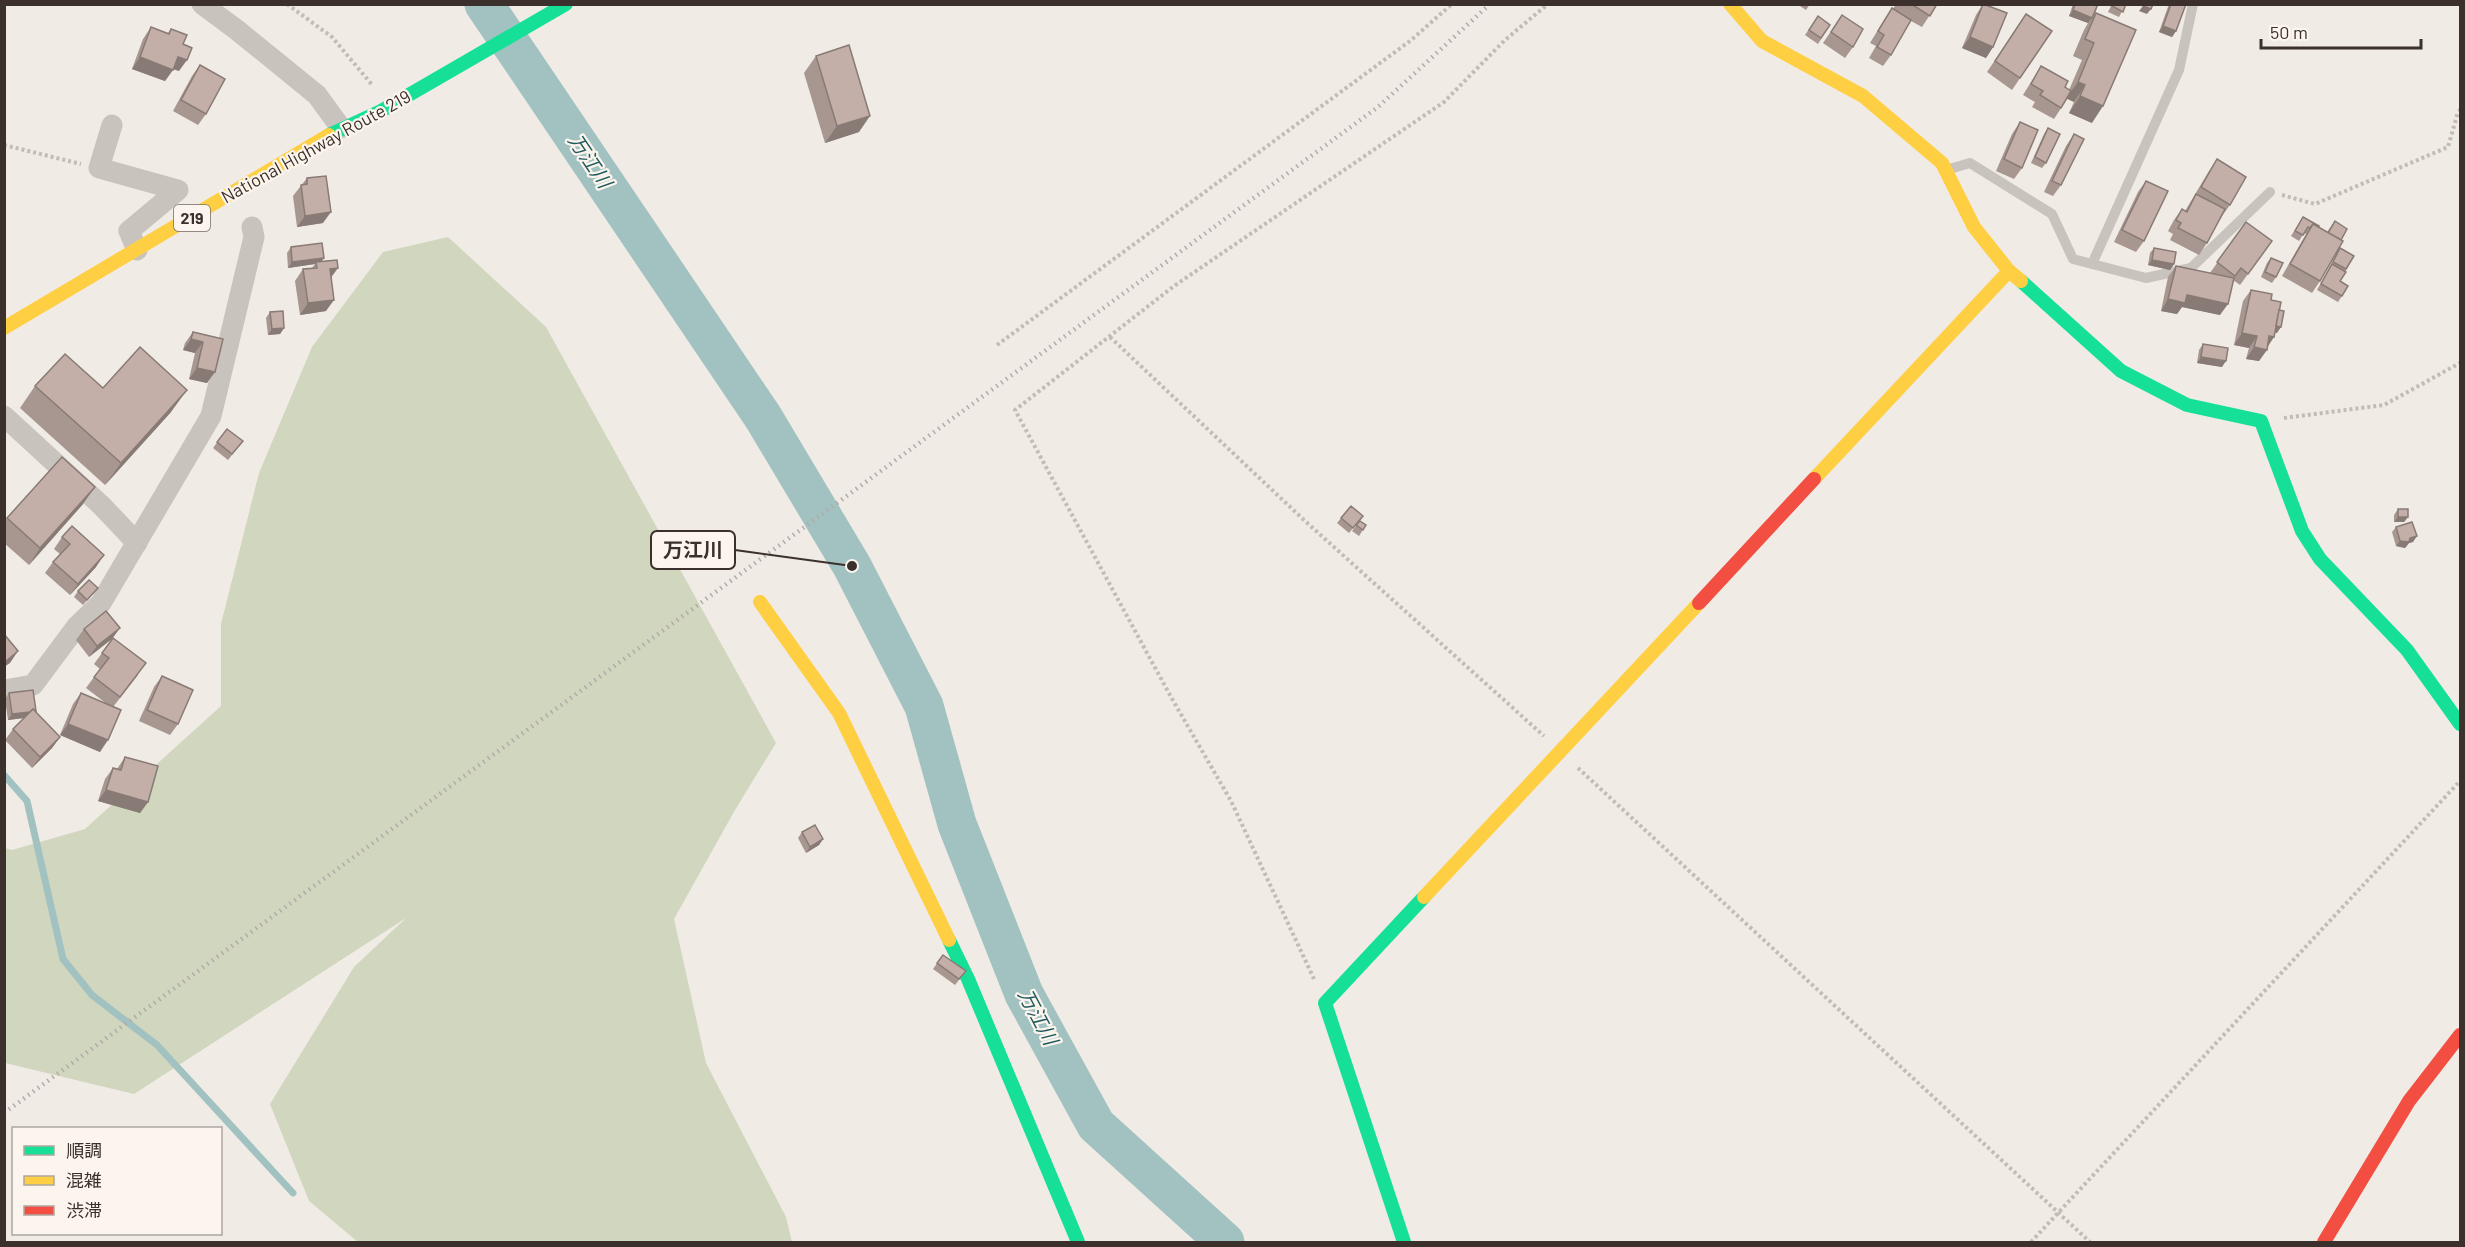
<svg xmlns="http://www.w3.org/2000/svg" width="2465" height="1247" font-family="Barlow,'Noto Sans JP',sans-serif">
<rect width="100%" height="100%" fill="#f0ebe5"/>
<!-- green -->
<path fill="#d1d6bf" d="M 448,237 L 546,327 L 776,743 L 735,810 L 674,919 L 706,1063 L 786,1217 L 792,1242 L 358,1242 L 309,1201 L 270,1104 L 354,967 L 406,918 L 134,1094 L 5,1063 L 5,848 L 12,850 L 85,829 L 221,706 L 221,624 L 259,473 L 312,347 L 383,252 Z"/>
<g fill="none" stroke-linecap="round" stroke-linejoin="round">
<!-- stream -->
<path stroke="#a1c2c1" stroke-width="7" d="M 4,775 L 27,801 L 63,959 L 92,995 L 157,1045 L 293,1193"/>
<!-- river -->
<path stroke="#a1c2c1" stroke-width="39" d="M 484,4 L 763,417 L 852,566 L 924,706 L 957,824 L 1024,994 L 1096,1125 L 1225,1242"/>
<!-- path -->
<g stroke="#c2bbb6" stroke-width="4" stroke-dasharray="3 3" stroke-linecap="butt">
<path d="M 287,4 L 332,37 L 373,86"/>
<path d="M 4,145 L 81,164"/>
<path d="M 2282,195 L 2315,204 L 2448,147 L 2458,112 L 2460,110"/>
<path d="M 1110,337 L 1305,521 L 1544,736"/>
<path d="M 997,345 L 1410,41 L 1452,4"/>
<path d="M 2284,418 L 2384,405 L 2460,363"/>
<path d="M 1578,768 L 2090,1242"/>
<path d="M 1314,979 L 1231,801 L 1171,697 L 1015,410 L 1174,286 L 1444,102 L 1505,40 L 1548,4"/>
<path d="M 2031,1242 L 2460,781"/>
</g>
<!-- lane -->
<g stroke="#c9c3be" stroke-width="10">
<path d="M 1946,170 L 1970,163 L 2052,214 L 2073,259 L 2146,278 L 2191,268 L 2270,192"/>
<path d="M 2092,264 L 2179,70 L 2193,4"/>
</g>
<!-- street -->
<g stroke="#c9c3be" stroke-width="21">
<path d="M 202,4 L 237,30 L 317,95 L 341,128"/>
<path d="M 112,125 L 99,168 L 178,190 L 129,231 L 137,250"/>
<path d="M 4,416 L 102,506 L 137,543"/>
<path d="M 4,690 L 33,685 L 77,626 L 101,603 L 211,416 L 254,237 L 252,227"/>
</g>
<!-- fast -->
<g stroke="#16e098" stroke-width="14">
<path d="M 329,135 L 381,111 L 566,4"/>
<path d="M 2021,281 L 2121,371 L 2187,405 L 2261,421 L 2302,531 L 2320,559 L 2407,650 L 2460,724"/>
<path d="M 949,940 L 968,979 L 1078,1242"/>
<path d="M 1404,1242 L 1325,1003 L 1424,897"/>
</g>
<!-- slow -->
<g stroke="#ffcf43" stroke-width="14">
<path d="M 1730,4 L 1762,41 L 1863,96 L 1942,163 L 1974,227 L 2009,271 L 2021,281"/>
<path d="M 4,328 L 329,135"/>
<path d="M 1814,479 L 2009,271"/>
<path d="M 760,602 L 839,713 L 949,940"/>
<path d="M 1424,897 L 1699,603"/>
</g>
<!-- jam -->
<g stroke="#f24e42" stroke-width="14">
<path d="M 1699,603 L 1814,479"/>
<path d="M 2324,1242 L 2409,1101 L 2460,1035"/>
</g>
<!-- rail -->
<path stroke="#b1aca8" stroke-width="4.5" stroke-dasharray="1.5 4.5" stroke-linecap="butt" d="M 4,1113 L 1378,107 L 1490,4"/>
</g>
<!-- wall -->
<g fill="#a89690">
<path d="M 1797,4 L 1810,4 L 1806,10 Z"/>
<path d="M 1896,4 L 1937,4 L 1922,27 L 1911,21 L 1891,55 L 1883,66 L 1869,58 L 1876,46 L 1870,43 L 1884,20 L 1892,8 L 1893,9 Z"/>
<path d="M 1983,4 L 1993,47 L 1986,58 L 1962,48 L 1976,15 Z"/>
<path d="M 2073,4 L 2098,4 L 2095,14 L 2092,123 L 2069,113 L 2074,102 L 2067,99 L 2054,119 L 2032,107 L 2035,102 L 2023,95 L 2041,66 L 2065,87 L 2069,90 L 2082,60 L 2073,56 L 2084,30 L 2088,23 L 2069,16 Z"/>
<path d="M 2112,4 L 2126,4 L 2119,17 L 2108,12 Z"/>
<path d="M 2169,4 L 2186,4 L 2176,31 L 2172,37 L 2159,32 Z"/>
<path d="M 2026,14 L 2052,31 L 2012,90 L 1987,72 Z"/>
<path d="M 1842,15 L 1853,47 L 1845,58 L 1823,43 Z"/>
<path d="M 1818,16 L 1830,25 L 1818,44 L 1805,35 Z"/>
<path d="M 151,27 L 168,33 L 171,29 L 183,44 L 179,71 L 173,69 L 165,81 L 132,69 L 143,39 Z"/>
<path d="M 816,56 L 859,132 L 825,143 L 804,73 Z"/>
<path d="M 200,65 L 206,114 L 198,125 L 173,111 L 192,76 Z"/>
<path d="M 2020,122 L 2022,168 L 2014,179 L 1996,171 L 2012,134 Z"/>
<path d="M 2048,128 L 2046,163 L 2042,168 L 2031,163 L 2044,134 Z"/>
<path d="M 2074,134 L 2061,185 L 2053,196 L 2044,192 L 2066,146 Z"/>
<path d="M 2217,159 L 2230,205 L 2222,216 L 2207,243 L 2199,255 L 2170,240 L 2173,234 L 2168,231 L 2174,220 L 2182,209 L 2185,211 L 2209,171 Z"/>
<path d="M 307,178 L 323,223 L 297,227 L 293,196 Z"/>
<path d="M 2146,181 L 2144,241 L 2136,252 L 2114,242 L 2138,192 Z"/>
<path d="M 2303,217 L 2327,232 L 2335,221 L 2341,240 L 2320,281 L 2312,293 L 2282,276 L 2306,234 L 2304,233 L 2299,241 L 2291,236 Z"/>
<path d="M 2246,222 L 2272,241 L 2240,285 L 2233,280 L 2220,315 L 2182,307 L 2177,314 L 2161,311 L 2168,277 L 2176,266 L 2210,273 Z"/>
<path d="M 291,247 L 324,258 L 321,262 L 331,278 L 326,311 L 300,315 L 295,281 L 303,269 L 312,268 L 315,264 L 288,268 L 287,253 Z"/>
<path d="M 2154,248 L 2174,264 L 2170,270 L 2148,265 L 2150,253 Z"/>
<path d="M 2340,248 L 2354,256 L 2340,281 L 2342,296 L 2338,302 L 2317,290 Z"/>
<path d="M 2271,258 L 2276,277 L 2272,283 L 2261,277 L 2267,263 Z"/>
<path d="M 2251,290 L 2271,300 L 2279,310 L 2277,333 L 2275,332 L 2274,337 L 2259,361 L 2246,359 L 2249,348 L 2234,345 L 2243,301 Z"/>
<path d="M 270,312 L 284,328 L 280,334 L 268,335 L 266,318 Z"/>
<path d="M 193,332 L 223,339 L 207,383 L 189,379 L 195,353 L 183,350 L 185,343 Z"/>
<path d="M 2203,344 L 2222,367 L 2197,363 L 2199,350 Z"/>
<path d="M 35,386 L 103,388 L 171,412 L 105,485 L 20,408 Z"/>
<path d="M 227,429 L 243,441 L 228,460 L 213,448 Z"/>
<path d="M 83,504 L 29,565 L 4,543 L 4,521 L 7,518 Z"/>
<path d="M 2398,509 L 2408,517 L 2404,522 L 2394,522 L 2394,515 Z"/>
<path d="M 1363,516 L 1349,533 L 1337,523 L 1341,518 Z"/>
<path d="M 1360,521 L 1366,525 L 1359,536 L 1352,531 Z"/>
<path d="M 2396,527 L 2413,542 L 2409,543 L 2405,548 L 2396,546 L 2392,532 Z"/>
<path d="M 62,537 L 96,567 L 70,595 L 45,573 L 53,562 L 60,554 L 54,549 Z"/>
<path d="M 98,588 L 83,605 L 74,597 L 78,591 Z"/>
<path d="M 120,628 L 89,657 L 76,640 L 84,629 Z"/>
<path d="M 113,638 L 138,675 L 113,707 L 100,752 L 60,735 L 73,704 L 81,693 L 107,704 L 86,688 L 100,669 L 94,664 Z"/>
<path d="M 162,676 L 178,724 L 170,735 L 139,721 L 154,687 Z"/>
<path d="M 9,693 L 35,712 L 60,737 L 52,748 L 32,768 L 5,740 L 13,729 L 24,718 L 8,720 L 5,699 Z"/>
<path d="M 125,757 L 148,802 L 140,813 L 98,801 L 105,779 L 113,768 L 117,769 Z"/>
<path d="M 802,832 L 823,839 L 819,845 L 806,853 L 798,838 Z"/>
<path d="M 943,955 L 966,971 L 955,985 L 933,969 Z"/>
</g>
<!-- shaded-wall -->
<g fill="#887a75">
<path d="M 2143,6 L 2151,9 L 2147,14 L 2139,11 Z"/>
<path d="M 2073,10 L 2092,18 L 2088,23 L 2069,16 Z"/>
<path d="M 2163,26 L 2176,31 L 2172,37 L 2159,32 Z"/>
<path d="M 1970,37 L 1993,47 L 1986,58 L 1962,48 Z"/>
<path d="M 140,57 L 173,70 L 165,81 L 132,69 Z"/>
<path d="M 178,57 L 187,60 L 179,71 L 170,68 Z"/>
<path d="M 2078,82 L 2085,85 L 2074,102 L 2066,98 Z"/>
<path d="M 2080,96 L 2103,106 L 2092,123 L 2069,113 Z"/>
<path d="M 870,116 L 859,132 L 825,143 L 837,126 Z"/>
<path d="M 331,212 L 323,223 L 297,227 L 305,216 Z"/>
<path d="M 324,258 L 320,263 L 316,262 L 315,264 L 288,268 L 292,262 Z"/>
<path d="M 2152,260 L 2174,264 L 2170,270 L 2148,265 Z"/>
<path d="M 338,268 L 330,279 L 330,269 Z"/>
<path d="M 2187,295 L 2228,304 L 2220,315 L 2182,307 L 2177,314 L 2161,311 L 2168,299 Z"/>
<path d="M 334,300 L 326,311 L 300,315 L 308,303 Z"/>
<path d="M 2275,326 L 2281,327 L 2277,333 L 2271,332 Z"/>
<path d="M 284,328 L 280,334 L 268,335 L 272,329 Z"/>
<path d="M 2242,333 L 2257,336 L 2249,348 L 2234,345 Z"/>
<path d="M 2269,336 L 2274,337 L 2266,348 Z"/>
<path d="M 191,339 L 203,342 L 195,353 L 183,350 Z"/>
<path d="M 2254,347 L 2267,350 L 2259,361 L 2246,359 Z"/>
<path d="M 2201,357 L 2226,361 L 2222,367 L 2197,363 Z"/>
<path d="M 197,368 L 215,372 L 207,383 L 189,379 Z"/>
<path d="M 187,390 L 171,412 L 105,485 L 121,463 Z"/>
<path d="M 95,487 L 83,504 L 29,565 L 40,548 Z"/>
<path d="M 2398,517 L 2408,517 L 2404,522 L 2394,522 Z"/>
<path d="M 2417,536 L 2413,542 L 2409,543 L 2405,548 L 2396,546 L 2400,541 Z"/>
<path d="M 104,555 L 96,567 L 70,595 L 78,584 Z"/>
<path d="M 120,628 L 112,639 L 89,657 L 97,646 Z"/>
<path d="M 18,651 L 10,663 L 4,667 L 5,662 Z"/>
<path d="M 36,711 L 32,717 L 8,720 L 12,714 Z"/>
<path d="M 68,724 L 108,740 L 100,752 L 60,735 Z"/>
<path d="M 60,737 L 52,748 L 32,768 L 40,757 Z"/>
<path d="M 106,790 L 148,802 L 140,813 L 98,801 Z"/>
<path d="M 823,839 L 819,845 L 806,853 L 810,847 Z"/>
</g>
<!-- building -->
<g fill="#c3afa7" stroke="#887a75" stroke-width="1.5">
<path d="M 1911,4 L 1937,4 L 1930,16 Z"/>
<path d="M 1983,4 L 2007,13 L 1993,47 L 1970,37 Z"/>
<path d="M 2075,4 L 2098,4 L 2092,18 L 2073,10 Z"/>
<path d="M 2113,4 L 2126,4 L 2123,12 L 2112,6 Z"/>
<path d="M 2143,4 L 2153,4 L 2151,9 L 2143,6 Z"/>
<path d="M 2171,4 L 2186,4 L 2176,31 L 2163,26 Z"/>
<path d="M 1892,8 L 1911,20 L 1891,55 L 1877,47 L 1884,35 L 1878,31 Z"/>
<path d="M 2096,13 L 2136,30 L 2103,106 L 2080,96 L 2085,85 L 2078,82 L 2094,43 L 2085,39 Z"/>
<path d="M 2026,14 L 2052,31 L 2020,78 L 1995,61 Z"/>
<path d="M 1842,15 L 1863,29 L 1853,47 L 1831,32 Z"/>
<path d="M 1818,16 L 1830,25 L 1821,38 L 1809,30 Z"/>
<path d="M 151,27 L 169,34 L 171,29 L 187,35 L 183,44 L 192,48 L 187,60 L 178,57 L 173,70 L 140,57 Z"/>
<path d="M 849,45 L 870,116 L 837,126 L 816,56 Z"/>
<path d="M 200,65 L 225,79 L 206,114 L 181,100 Z"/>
<path d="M 2041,66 L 2068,81 L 2065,87 L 2071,91 L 2061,108 L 2040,95 L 2043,91 L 2031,84 Z"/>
<path d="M 2020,122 L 2038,130 L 2022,168 L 2004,159 Z"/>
<path d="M 2048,128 L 2060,134 L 2046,163 L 2035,157 Z"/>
<path d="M 2074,134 L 2084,139 L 2061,185 L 2052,181 Z"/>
<path d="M 2217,159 L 2246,177 L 2230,205 L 2201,187 Z"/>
<path d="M 326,176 L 331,212 L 305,216 L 301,185 L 307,184 L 307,178 Z"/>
<path d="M 2146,181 L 2168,191 L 2144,241 L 2122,230 Z"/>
<path d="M 2196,194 L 2225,209 L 2207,243 L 2178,228 L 2181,223 L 2176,220 L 2182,209 L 2187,212 Z"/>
<path d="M 2303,217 L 2319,226 L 2318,227 L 2313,224 L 2310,228 L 2308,227 L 2303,235 L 2295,231 Z"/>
<path d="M 2335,221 L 2347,229 L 2341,240 L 2328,233 Z"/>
<path d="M 2246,222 L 2272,241 L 2248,274 L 2241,268 L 2235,276 L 2217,262 Z"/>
<path d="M 2313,224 L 2343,241 L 2320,281 L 2290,264 Z"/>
<path d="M 322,243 L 324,258 L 292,262 L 291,247 Z"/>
<path d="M 2154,248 L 2176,252 L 2174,264 L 2152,260 Z"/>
<path d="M 2340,248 L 2354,256 L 2346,269 L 2333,262 Z"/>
<path d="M 2271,258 L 2283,263 L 2276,277 L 2265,272 Z"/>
<path d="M 337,260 L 338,268 L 330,269 L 334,300 L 308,303 L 303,269 L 317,268 L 316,262 Z"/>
<path d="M 2332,264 L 2346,272 L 2340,281 L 2348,286 L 2342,296 L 2321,284 Z"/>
<path d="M 2176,266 L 2234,278 L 2228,304 L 2187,295 L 2185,303 L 2168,299 Z"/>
<path d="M 2251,290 L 2272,294 L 2271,300 L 2281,302 L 2274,337 L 2269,336 L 2267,350 L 2254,347 L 2257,336 L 2242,333 Z"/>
<path d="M 2279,310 L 2284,311 L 2281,327 L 2276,326 Z"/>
<path d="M 283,311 L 284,328 L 272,329 L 270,312 Z"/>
<path d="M 193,332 L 223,339 L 215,372 L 197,368 L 203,342 L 191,339 Z"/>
<path d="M 2203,344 L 2228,348 L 2226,361 L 2201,357 Z"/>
<path d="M 140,347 L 187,390 L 121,463 L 35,386 L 65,354 L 103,388 Z"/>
<path d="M 227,429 L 243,441 L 232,454 L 217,442 Z"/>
<path d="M 62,457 L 95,487 L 40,548 L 7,518 Z"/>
<path d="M 1351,506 L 1363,516 L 1353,528 L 1341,518 Z"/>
<rect x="2398" y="509" width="10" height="8"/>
<path d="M 1360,521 L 1366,525 L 1363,530 L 1356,525 Z"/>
<path d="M 2412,522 L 2417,536 L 2410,538 L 2409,542 L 2400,541 L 2396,527 Z"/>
<path d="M 72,526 L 104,555 L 78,584 L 53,562 L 70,544 L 62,537 Z"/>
<path d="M 89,580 L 98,588 L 87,600 L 78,591 Z"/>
<path d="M 106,611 L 120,628 L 97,646 L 84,629 Z"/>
<path d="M 4,634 L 18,651 L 5,662 L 4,661 Z"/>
<path d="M 113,638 L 146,663 L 120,697 L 94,677 L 109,658 L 102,653 Z"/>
<path d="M 162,676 L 193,690 L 178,724 L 147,710 Z"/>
<path d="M 33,690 L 36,711 L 33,709 L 30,712 L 12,714 L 9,693 Z"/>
<path d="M 81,693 L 121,710 L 108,740 L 68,724 Z"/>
<path d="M 33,709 L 60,737 L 40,757 L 13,729 Z"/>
<path d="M 125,757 L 158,766 L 148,802 L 106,790 L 113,768 L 121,770 Z"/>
<path d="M 815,825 L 823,839 L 810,847 L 802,832 Z"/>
<path d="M 943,955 L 966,971 L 959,979 L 937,963 Z"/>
</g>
<g text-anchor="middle" stroke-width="4.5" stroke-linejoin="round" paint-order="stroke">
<!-- shield labels -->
<rect fill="#fbf5ee" stroke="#756b66" stroke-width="1.5" x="174" y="205" width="36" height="26" rx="4.5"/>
<g font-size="16" font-weight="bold" fill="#3b302b">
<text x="192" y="224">219</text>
</g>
<!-- street labels -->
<g font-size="18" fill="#3b302b" stroke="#fbf5ee">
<text transform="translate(316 147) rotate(-29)" y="6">National Highway Route 219</text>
</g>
<!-- water labels -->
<g font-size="20" font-style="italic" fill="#1f5a5e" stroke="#fbf5ee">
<text transform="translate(590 161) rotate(56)" y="7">万江川</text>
<text transform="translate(1038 1017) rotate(62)" y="7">万江川</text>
</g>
</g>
<!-- callouts -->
<path fill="none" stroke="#3b302b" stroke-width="2" d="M852 566L735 550"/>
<circle fill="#3b302b" stroke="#fbf5ee" stroke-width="2" cx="852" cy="566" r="6"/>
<rect fill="#fbf5ee" stroke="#3b302b" stroke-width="2" x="651" y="531" width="84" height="38" rx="6"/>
<g font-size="20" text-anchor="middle" font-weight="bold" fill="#3b302b">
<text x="693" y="557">万江川</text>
</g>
<!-- border -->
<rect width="2465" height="1247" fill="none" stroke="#3b302b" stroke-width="12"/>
<!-- legend -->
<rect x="12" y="1127" width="210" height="108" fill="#fbf5ee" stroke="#aea6a0" stroke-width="1.5"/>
<rect x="24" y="1146" width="30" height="9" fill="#16e098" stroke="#aea6a0" stroke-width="1.5"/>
<text x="66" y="1157" font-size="18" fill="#3b302b">順調</text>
<rect x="24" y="1176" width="30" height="9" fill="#ffcf43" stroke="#aea6a0" stroke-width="1.5"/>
<text x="66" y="1187" font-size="18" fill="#3b302b">混雑</text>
<rect x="24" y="1206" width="30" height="9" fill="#f24e42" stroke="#aea6a0" stroke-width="1.5"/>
<text x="66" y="1217" font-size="18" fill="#3b302b">渋滞</text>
<!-- scale -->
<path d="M2261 39v9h160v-9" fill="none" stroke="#3b302b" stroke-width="3"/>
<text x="2270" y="39" font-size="18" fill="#3b302b" stroke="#fbf5ee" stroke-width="4.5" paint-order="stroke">50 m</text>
</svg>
